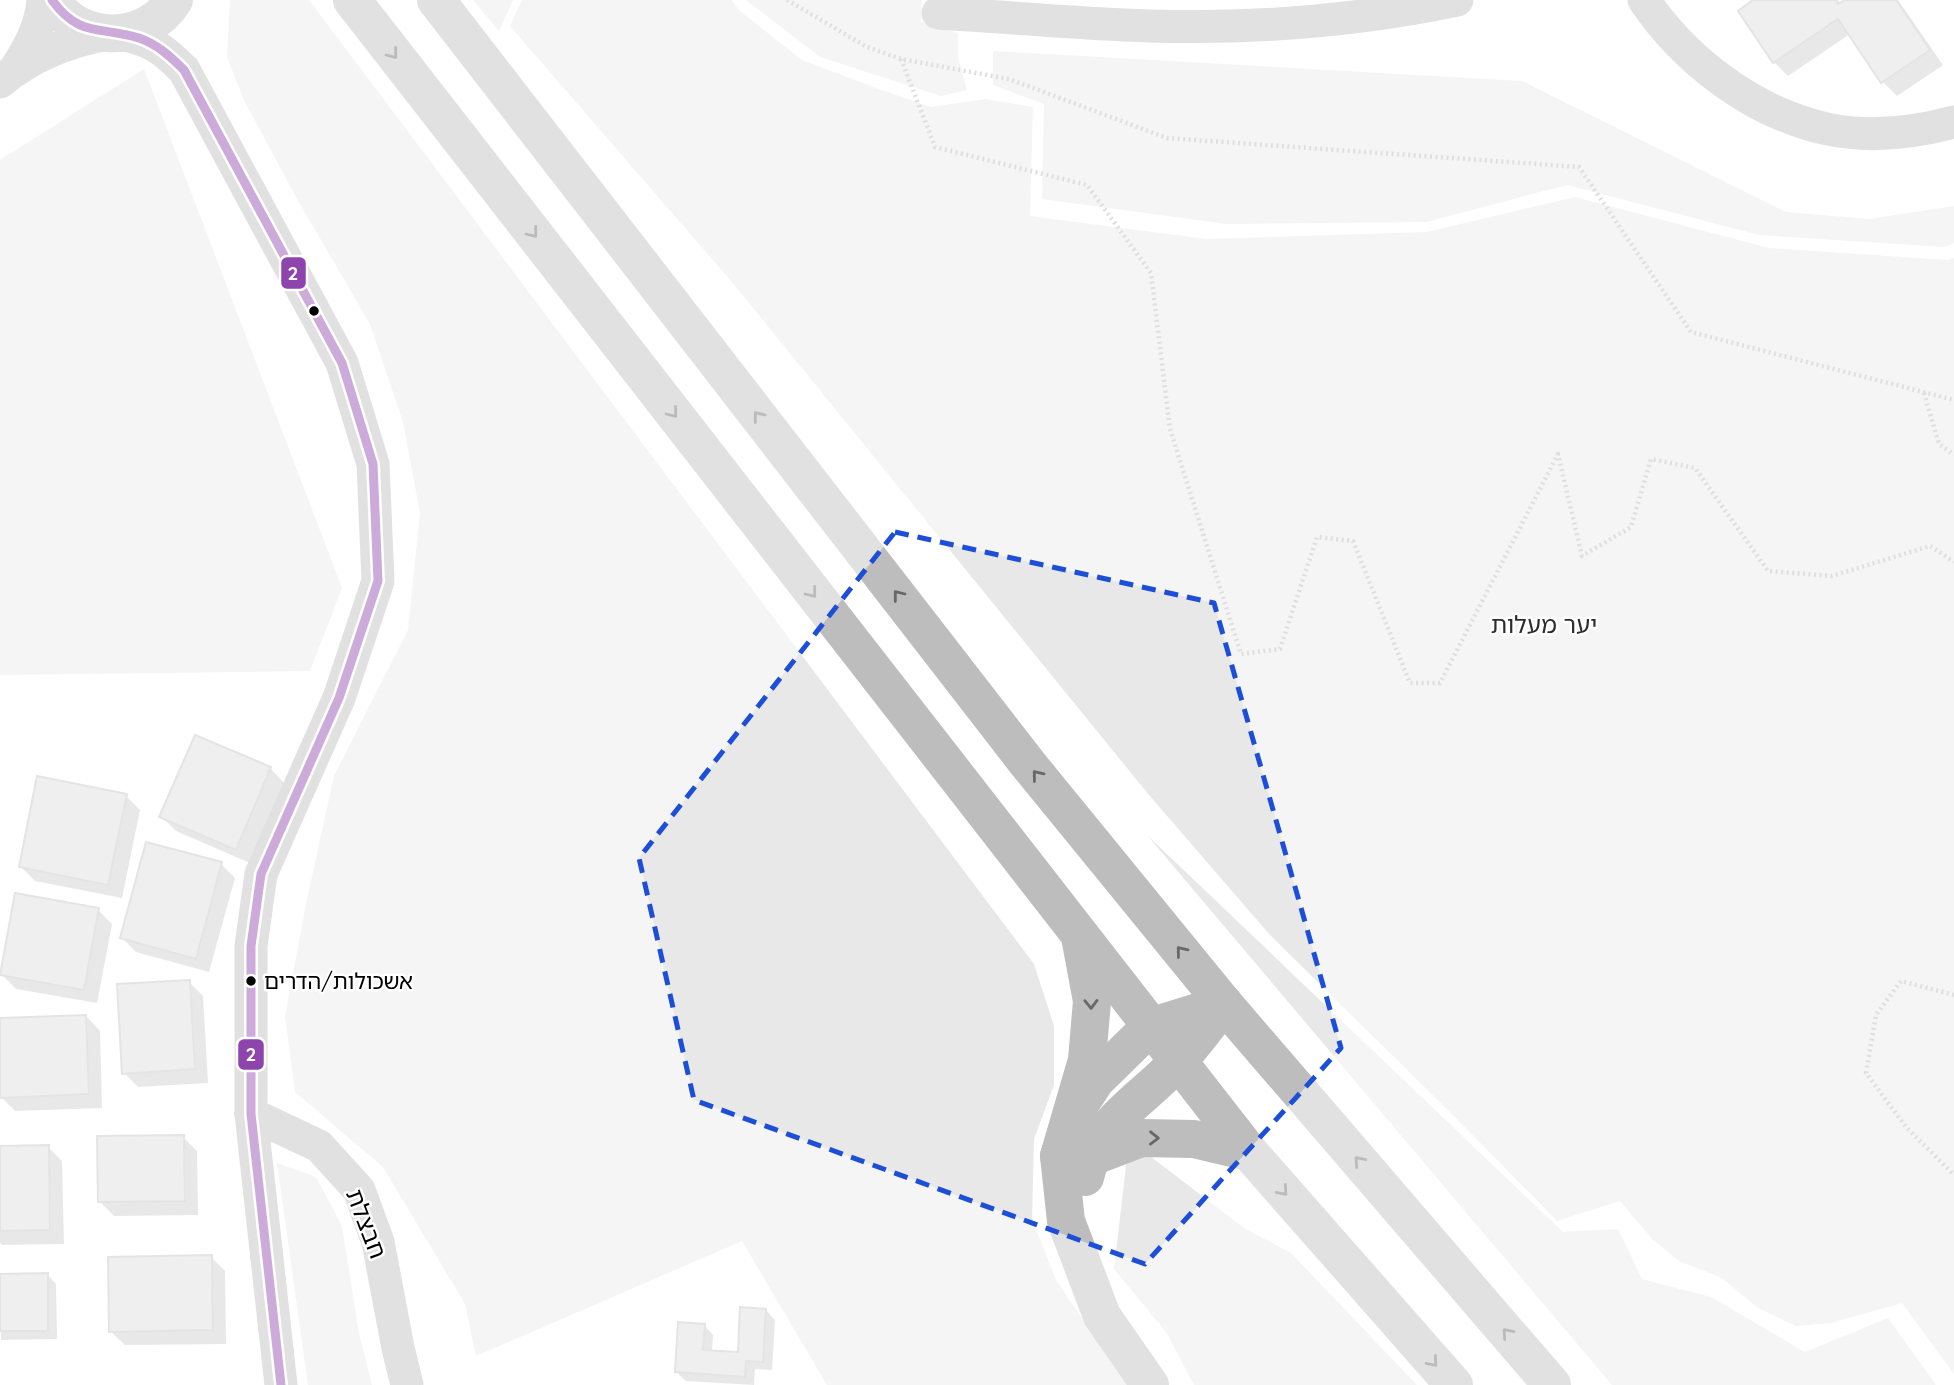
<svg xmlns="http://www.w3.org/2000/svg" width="1954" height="1385" font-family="Quicksand,'Noto Sans Hebrew',sans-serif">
<rect width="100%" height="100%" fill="#fff"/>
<!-- green -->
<g fill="#e8e8e8">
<path d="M 230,0 L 309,0 L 1034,964 L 1054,1026 L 1054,1085 L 1034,1139 L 1032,1219 L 1056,1280 L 1127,1385 L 827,1385 L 742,1241 L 476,1356 L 465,1304 L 383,1167 L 295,1092 L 285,1016 L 307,899 L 334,776 L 408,630 L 420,513 L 403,422 L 370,324 L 296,197 L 244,100 L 227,57 Z"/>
<path d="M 473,0 L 513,0 L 499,31 Z"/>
<path d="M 522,0 L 731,0 L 740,11 L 802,60 L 876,88 L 931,107 L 985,99 L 1033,107 L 1030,216 L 1206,239 L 1427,232 L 1575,197 L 1769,248 L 1948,260 L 1954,258 L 1954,1374 L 1902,1303 L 1831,1323 L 1796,1326 L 1758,1308 L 1722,1278 L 1679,1261 L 1653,1240 L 1620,1201 L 1557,1221 L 1457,1119 L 1270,935 L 1149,795 L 731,281 L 510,26 Z"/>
<path d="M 746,0 L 922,0 L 921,22 L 958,33 L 958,57 L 967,90 L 941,96 L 820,57 Z"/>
<path d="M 993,51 L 1522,81 L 1786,212 L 1869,219 L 1954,206 L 1954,243 L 1944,247 L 1759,235 L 1567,185 L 1427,222 L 1227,224 L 1042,199 L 1044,104 L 993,85 Z"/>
<path d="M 144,69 L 342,588 L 310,671 L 0,675 L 0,160 Z"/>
<path d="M 1147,835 L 1563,1232 L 1618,1229 L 1642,1279 L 1711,1297 L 1805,1352 L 1888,1318 L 1936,1385 L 1612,1385 Z"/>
<path d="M 1129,1140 L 1244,1228 L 1291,1253 L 1417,1385 L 1194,1385 L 1166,1332 L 1114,1269 Z"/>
<path d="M 277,1163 L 316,1177 L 342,1226 L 359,1334 L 372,1385 L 308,1385 Z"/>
</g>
<!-- shadow -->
<g fill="#0003">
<path d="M 1756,0 L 1838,0 L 1841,4 L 1848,0 L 1898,0 L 1943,65 L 1897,96 L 1883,82 L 1850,34 L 1788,76 L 1774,62 Z"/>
<path d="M 270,768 L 284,783 L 250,863 L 176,831 L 162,817 Z"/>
<path d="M 126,796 L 140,810 L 122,898 L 35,881 L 21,867 Z"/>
<path d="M 221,864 L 235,878 L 209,972 L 136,952 L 122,938 Z"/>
<path d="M 98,910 L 112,924 L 97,1003 L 16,989 L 2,975 Z"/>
<path d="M 189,982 L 203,996 L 208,1083 L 138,1087 L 124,1073 Z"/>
<path d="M 86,1016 L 100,1031 L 102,1108 L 15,1111 L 1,1097 L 0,1020 Z"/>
<path d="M 183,1137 L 197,1151 L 198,1215 L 114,1216 L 100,1202 Z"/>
<path d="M 0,1147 L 48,1147 L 62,1161 L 64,1244 L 2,1245 L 0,1243 Z"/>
<path d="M 211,1257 L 225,1271 L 226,1344 L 125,1345 L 110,1331 Z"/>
<path d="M 47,1274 L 56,1284 L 57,1339 L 1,1340 L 0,1275 Z"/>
<path d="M 766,1310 L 775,1320 L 772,1370 L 755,1369 L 754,1385 L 686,1381 L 676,1372 L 704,1325 L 713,1335 L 712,1352 L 739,1354 Z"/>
</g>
<!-- building -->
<g fill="#dcdcdc" stroke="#c4c4c4" stroke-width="2">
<path d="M 1753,0 L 1836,0 L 1838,4 L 1845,0 L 1896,0 L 1930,50 L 1881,83 L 1838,19 L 1773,63 L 1738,11 Z"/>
<path d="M 195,735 L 271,767 L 236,850 L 159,817 Z"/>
<path d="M 37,776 L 127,794 L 108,885 L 19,867 Z"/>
<path d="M 146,842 L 222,862 L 196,959 L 120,938 Z"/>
<path d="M 15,893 L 99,908 L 84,990 L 0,975 Z"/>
<path d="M 190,980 L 195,1069 L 122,1074 L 117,984 Z"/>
<path d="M 86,1015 L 89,1094 L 0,1098 L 0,1018 Z"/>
<path d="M 184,1135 L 185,1201 L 98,1202 L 97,1136 Z"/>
<path d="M 49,1145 L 50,1230 L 0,1231 L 0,1146 Z"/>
<path d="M 212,1255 L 213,1330 L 109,1332 L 108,1257 Z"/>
<path d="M 48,1273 L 48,1331 L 0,1331 L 0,1274 Z"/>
<path d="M 740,1307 L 766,1309 L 763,1362 L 746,1361 L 745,1377 L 675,1372 L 678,1322 L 705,1324 L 703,1350 L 738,1352 Z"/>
</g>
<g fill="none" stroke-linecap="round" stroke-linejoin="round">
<!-- path -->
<g stroke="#b8b8b8" stroke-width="4.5" stroke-dasharray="2 3.5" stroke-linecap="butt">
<path d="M 787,0 L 867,47 L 901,59 L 1009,79 L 1167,138 L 1579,167 L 1691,332 L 1954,400"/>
<path d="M 901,59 L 935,147 L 1087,185 L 1151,273 L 1170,429 L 1241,654 L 1280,649 L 1317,537 L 1353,541 L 1410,683 L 1440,683 L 1558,454 L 1582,556 L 1631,527 L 1651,459 L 1695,468 L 1768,571 L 1832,576 L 1930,546 L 1954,562"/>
<path d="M 1924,393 L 1939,444 L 1954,455"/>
<path d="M 1954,995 L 1901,981 L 1876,1015 L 1866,1073 L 1906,1127 L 1954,1175"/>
</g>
<!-- minor -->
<g stroke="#bdbdbd" stroke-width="33">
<path d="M 1644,0 C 1686,62 1754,113 1827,129 C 1869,138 1914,133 1954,122"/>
<path d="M 938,13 C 1008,17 1079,24 1150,26 C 1253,29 1356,21 1457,0"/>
<path d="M 121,34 C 152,41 162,48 184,70 L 342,363 L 373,464 L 378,581 L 339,698 L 261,874 L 251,946 L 251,1114 L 281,1385"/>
<path d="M 16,68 C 30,46 41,26 43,0"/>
<path d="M 0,82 C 31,56 69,41 108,34"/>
<path d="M 251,1114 L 319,1146 L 359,1190 L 378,1242 L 398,1348 L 407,1385"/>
</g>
<!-- major -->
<g stroke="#bdbdbd" stroke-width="38">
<path d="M 52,0 C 78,45 147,44 174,0"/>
<path d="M 1085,1177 C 1098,1119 1143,1101 1179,1060 C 1195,1043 1209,1023 1224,1004"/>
<path d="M 1150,1385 L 1102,1316 L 1066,1221 L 1059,1156 L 1076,1110 L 1096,1080 L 1150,1027 L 1224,1004"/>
</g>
<!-- highway -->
<g stroke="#bdbdbd" stroke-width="38">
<path d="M 352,0 L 1249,1152 L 1454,1385"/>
<path d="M 436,0 L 1028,764 L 1224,1004 L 1552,1385"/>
<path d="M 1059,1156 L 1087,1060 L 1092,1001 L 1081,942"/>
<path d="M 1089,1158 L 1141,1138 L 1194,1139 L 1249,1152"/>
</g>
<defs>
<path id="bus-1" d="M 52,0 C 79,38 101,26 139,38 C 157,44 171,57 184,70 L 342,363 L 373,464 L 378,581 L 339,698 L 261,874 L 251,946 L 251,1114 L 281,1385"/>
</defs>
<!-- bus-1 casing -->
<use href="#bus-1" stroke="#fff" stroke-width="14"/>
<!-- bus-1 -->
<use href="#bus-1" stroke="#8e44ad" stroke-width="9"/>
</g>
<!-- one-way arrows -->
<defs><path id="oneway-chevron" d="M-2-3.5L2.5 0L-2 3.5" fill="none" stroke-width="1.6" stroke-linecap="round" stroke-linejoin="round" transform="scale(1.75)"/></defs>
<g stroke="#686868">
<use href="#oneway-chevron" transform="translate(393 54) rotate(52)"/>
<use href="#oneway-chevron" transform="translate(533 233) rotate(52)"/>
<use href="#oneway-chevron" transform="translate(673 413) rotate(52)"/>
<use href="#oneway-chevron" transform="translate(758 416) rotate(-128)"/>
<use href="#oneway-chevron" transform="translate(812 593) rotate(52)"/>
<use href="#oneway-chevron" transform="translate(898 595) rotate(-128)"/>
<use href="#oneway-chevron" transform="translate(1037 775) rotate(-129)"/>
<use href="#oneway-chevron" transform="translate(1181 951) rotate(-129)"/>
<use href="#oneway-chevron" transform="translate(1091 1004) rotate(89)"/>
<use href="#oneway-chevron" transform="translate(1154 1138) rotate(1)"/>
<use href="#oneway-chevron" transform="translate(1359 1161) rotate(-131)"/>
<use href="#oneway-chevron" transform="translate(1283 1191) rotate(49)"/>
<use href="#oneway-chevron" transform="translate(1507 1333) rotate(-131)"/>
<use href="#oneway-chevron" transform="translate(1433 1362) rotate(49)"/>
</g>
<!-- marked area -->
<path d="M0 0H1954V1385H0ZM 895,532 L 1214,603 L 1341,1048 L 1145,1264 L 694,1100 L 639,858 Z" fill="#fff" fill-opacity=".55" fill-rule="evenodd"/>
<path fill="none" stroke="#1d4ed8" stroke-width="5" stroke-dasharray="14 9" stroke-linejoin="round" d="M 895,532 L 1214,603 L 1341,1048 L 1145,1264 L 694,1100 L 639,858 Z"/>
<!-- markers -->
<g fill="#000" stroke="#fff" stroke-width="2.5">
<circle cx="314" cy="311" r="6"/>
<circle cx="251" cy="981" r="6"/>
</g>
<g text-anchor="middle" stroke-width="5" stroke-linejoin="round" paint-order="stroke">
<!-- bus labels -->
<g font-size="22" fill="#000" stroke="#fff" text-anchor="start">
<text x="264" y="989">אשכולות/הדרים</text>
</g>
<!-- park labels -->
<g font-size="24" fill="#2d2d2d" stroke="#fff">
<text x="1544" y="633">יער מעלות</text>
</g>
<!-- street labels -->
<g font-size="24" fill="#000" stroke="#fff">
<text transform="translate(366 1224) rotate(69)" y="8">חבצלת</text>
</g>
</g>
<g stroke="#fff" stroke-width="2.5">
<rect x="280" y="256" width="27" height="34" rx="7" fill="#8e44ad"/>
<rect x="237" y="1038" width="28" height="33" rx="7" fill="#8e44ad"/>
</g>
<g font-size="19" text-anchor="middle" font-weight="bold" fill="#fff">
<text x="293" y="280">2</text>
<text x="251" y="1061">2</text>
</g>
</svg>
